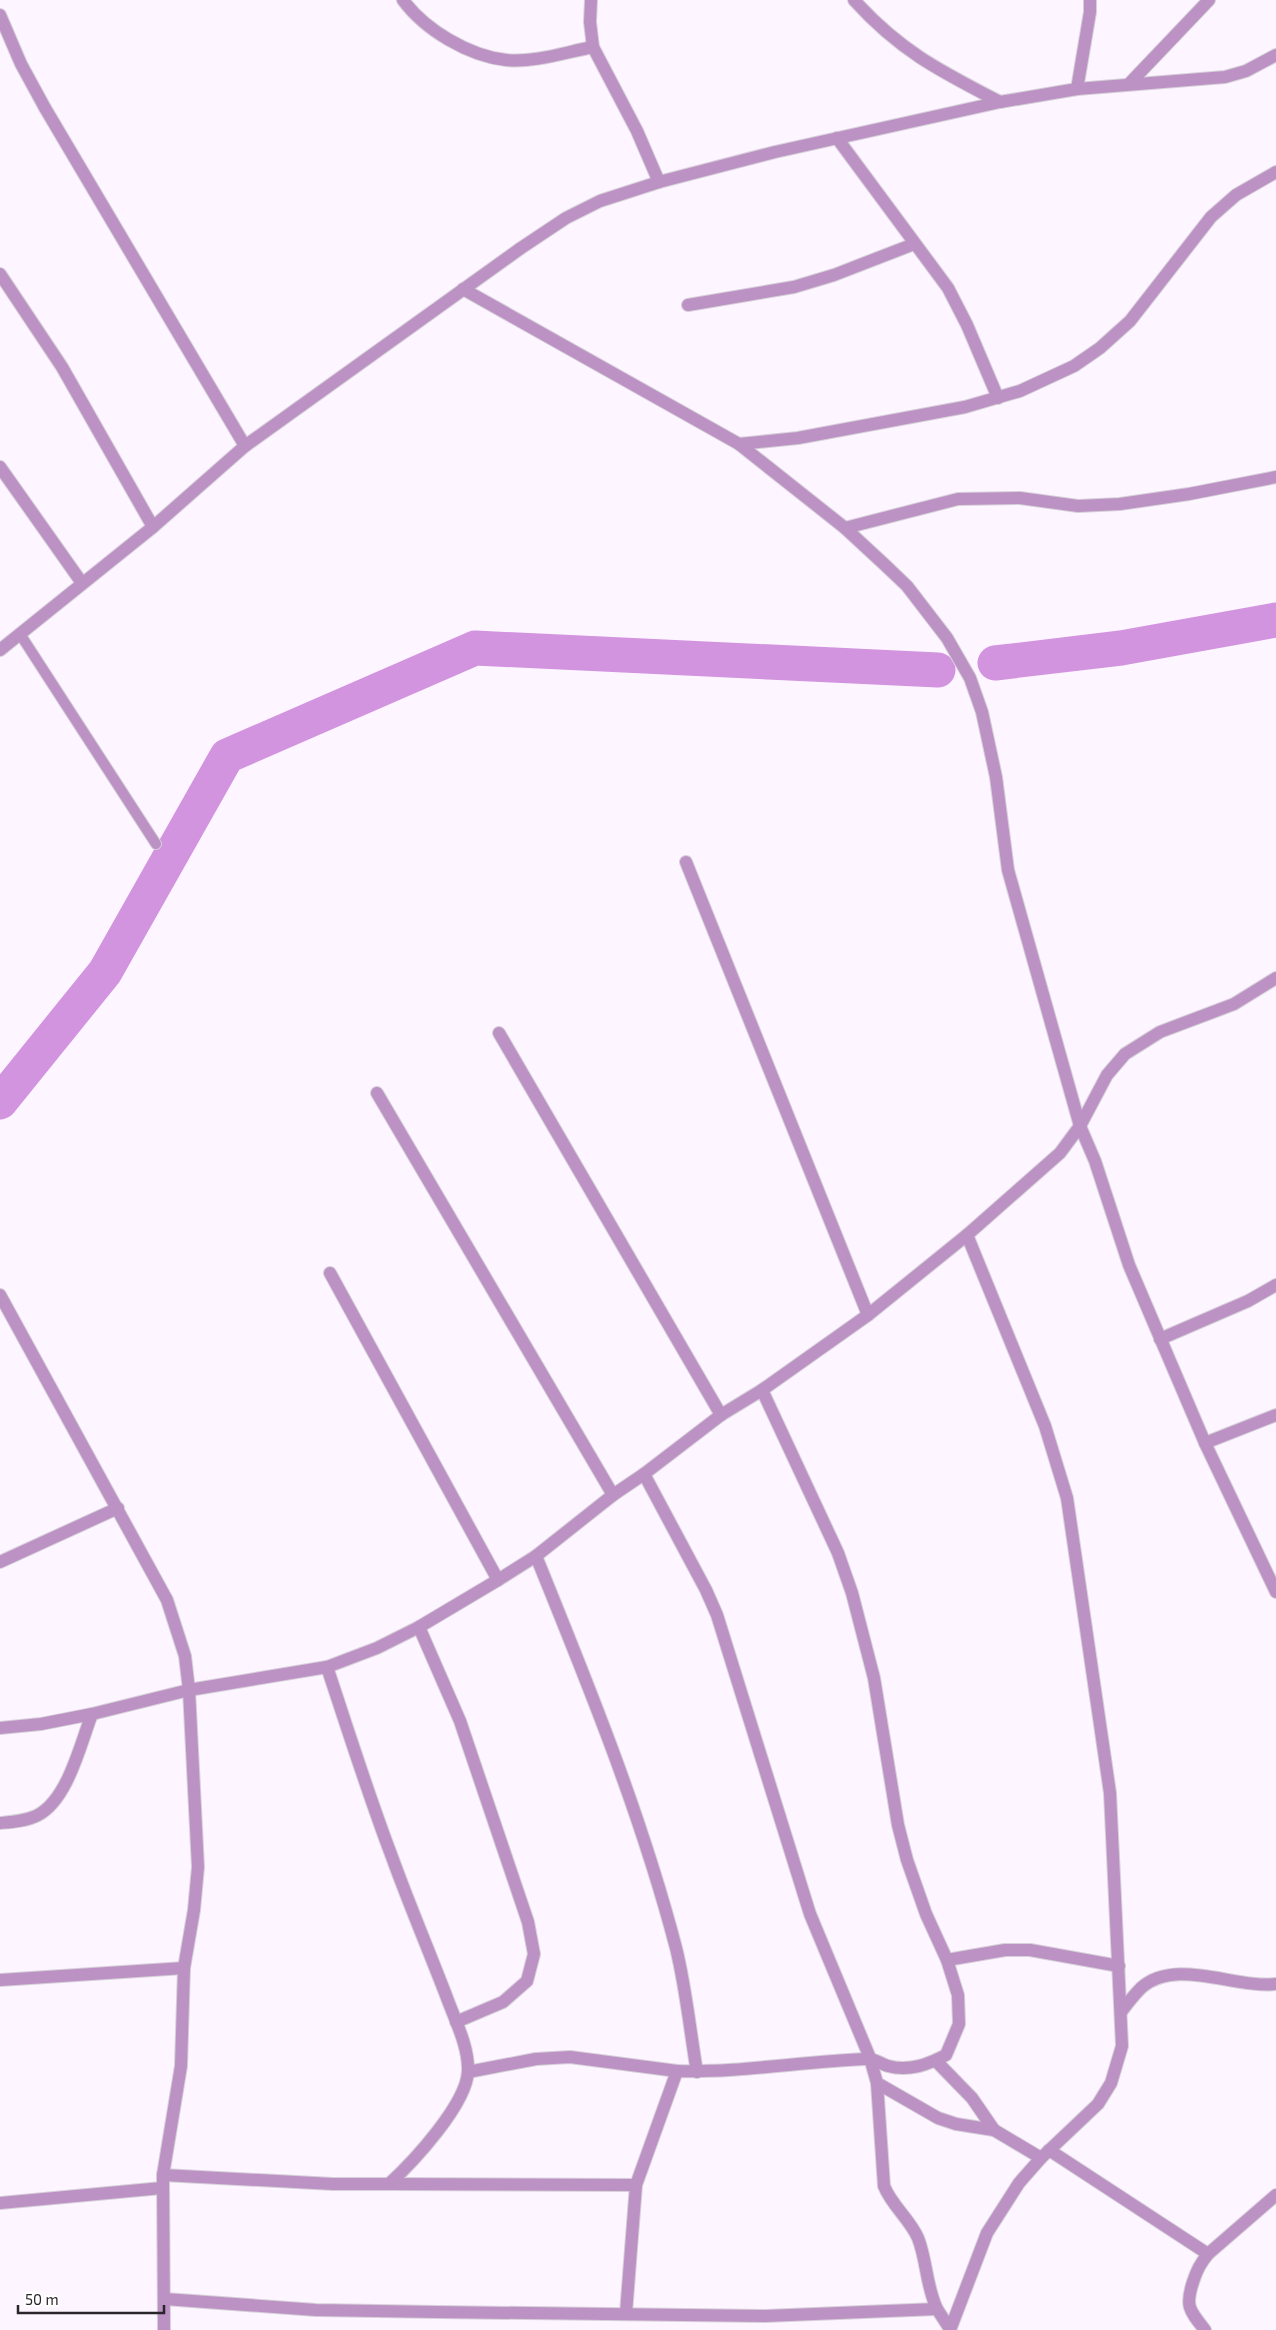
<svg xmlns="http://www.w3.org/2000/svg" width="1276" height="2330" font-family="'Exo 2',sans-serif">
<rect width="100%" height="100%" fill="#fdf5ff"/>
<g fill="none" stroke-linecap="round" stroke-linejoin="round">
<!-- river -->
<g stroke="#d293df" stroke-width="35">
<path d="M 995,663 L 1121,648 L 1276,620"/>
<path d="M 0,1102 L 105,972 L 227,756 L 475,648 L 938,670"/>
</g>
<defs>
<path id="service" d="M 20,634 L 156,844"/>
<g id="minor">
<path d="M 403,0 C 425,30 469,56 506,60 C 534,63 566,52 593,47"/>
<path d="M 591,0 L 590,22 L 593,47 L 637,131 L 659,182"/>
<path d="M 854,0 C 900,51 940,71 1000,102"/>
<path d="M 0,15 L 21,64 L 45,108 L 245,446"/>
<path d="M 1129,84 L 1209,0"/>
<path d="M 1077,89 L 1090,12 L 1090,0"/>
<path d="M 837,138 L 948,288 L 967,325 L 998,398"/>
<path d="M 0,274 L 62,367 L 153,527"/>
<path d="M 463,289 L 739,444 L 845,528 L 885,565 L 907,586 L 947,638 L 970,678 L 982,712 L 996,777 L 1008,870 L 1080,1126 L 1095,1161 L 1129,1265 L 1205,1443 L 1276,1592"/>
<path d="M 688,305 L 794,287 L 834,275 L 914,244"/>
<path d="M 739,444 L 798,438 L 965,407 L 1020,391 L 1074,366 L 1100,348 L 1130,321 L 1211,217 L 1236,195 L 1276,172"/>
<path d="M 0,467 L 82,583"/>
<path d="M 845,528 L 958,499 L 1020,498 L 1078,506 L 1120,504 L 1189,494 L 1276,477"/>
<path d="M 0,650 L 153,527 L 245,446 L 521,248 L 566,218 L 600,201 L 659,182 L 775,152 L 1000,102 L 1077,89 L 1225,77 L 1246,71 L 1276,55"/>
<path d="M 686,862 L 868,1315"/>
<path d="M 499,1033 L 721,1415"/>
<path d="M 377,1093 L 613,1495"/>
<path d="M 330,1273 L 498,1580"/>
<path d="M 0,1295 L 167,1600 L 185,1656 L 189,1690 L 198,1867 L 194,1910 L 184,1968 L 181,2066 L 163,2175 L 164,2330"/>
<path d="M 1160,1339 L 1248,1301 L 1276,1285"/>
<path d="M 1205,1443 L 1276,1415"/>
<path d="M 644,1474 L 706,1590 L 717,1615 L 810,1914 L 870,2058 L 877,2083 L 884,2186 C 892,2206 909,2218 918,2238 C 927,2261 926,2286 937,2309"/>
<path d="M 536,1556 C 588,1684 641,1814 676,1948 C 686,1988 690,2031 697,2072"/>
<path d="M 0,1562 L 118,1508"/>
<path d="M 419,1627 L 460,1721 L 528,1922 L 534,1954 L 527,1981 L 503,2002 L 456,2022"/>
<path d="M 0,1728 L 41,1724 L 92,1714 L 189,1690 L 327,1667 L 377,1648 L 419,1627 L 498,1580 L 536,1556 L 613,1495 L 644,1474 L 721,1415 L 762,1390 L 868,1315 L 967,1235 L 1060,1153 L 1080,1126 L 1107,1075 L 1125,1054 L 1160,1032 L 1234,1004 L 1276,978"/>
<path d="M 0,1823 C 12,1822 27,1821 38,1815 C 68,1799 80,1745 92,1714"/>
<path d="M 947,1960 L 1005,1950 L 1030,1950 L 1119,1966"/>
<path d="M 0,1980 L 184,1968"/>
<path d="M 1121,2012 C 1127,2004 1134,1995 1141,1988 C 1175,1957 1236,1989 1276,1984"/>
<path d="M 936,2061 L 972,2098 L 994,2130"/>
<path d="M 468,2072 L 536,2059 L 570,2057 L 677,2071"/>
<path d="M 877,2083 L 938,2118 L 956,2124 L 994,2130 L 1041,2158"/>
<path d="M 1049,2150 L 1208,2254"/>
<path d="M 163,2175 L 333,2184 L 389,2184 C 413,2162 467,2104 468,2071 C 469,2047 455,2020 447,1998 C 429,1951 409,1904 392,1857 C 368,1794 348,1730 327,1667"/>
<path d="M 389,2184 L 636,2185"/>
<path d="M 0,2203 L 162,2188"/>
<path d="M 165,2299 L 316,2310 L 437,2312 L 765,2316 L 937,2309 L 950,2329"/>
<path d="M 626,2313 L 636,2185 L 677,2071 C 740,2073 804,2061 867,2059 C 874,2058 881,2064 888,2066 C 909,2072 929,2064 946,2055 L 959,2024 L 958,1995 L 947,1960 L 926,1914 L 907,1860 L 898,1825 L 874,1678 L 852,1593 L 838,1553 L 762,1390"/>
<path d="M 950,2330 L 987,2233 L 1019,2183 L 1041,2158 L 1098,2104 L 1111,2083 L 1122,2046 L 1110,1793 L 1067,1498 L 1045,1426 L 967,1235"/>
<path d="M 1205,2330 C 1189,2310 1185,2306 1193,2282 C 1197,2270 1200,2264 1208,2254 L 1276,2195"/>
</g>
</defs>
<!-- service casing -->
<use href="#service" stroke="#d7d0d9" stroke-width="12"/>
<!-- minor casing -->
<use href="#minor" stroke="#d7d0d9" stroke-width="14"/>
<!-- service -->
<use href="#service" stroke="#bb92c3" stroke-width="10"/>
<!-- minor -->
<use href="#minor" stroke="#bb92c3" stroke-width="12"/>
</g>
<!-- scale -->
<path d="M18 2305v8h146v-8" fill="none" stroke="#2a252b" stroke-width="2.5"/>
<text x="25" y="2305" font-size="15" fill="#2a252b" stroke="#ffffff" stroke-width="4" paint-order="stroke">50 m</text>
</svg>
